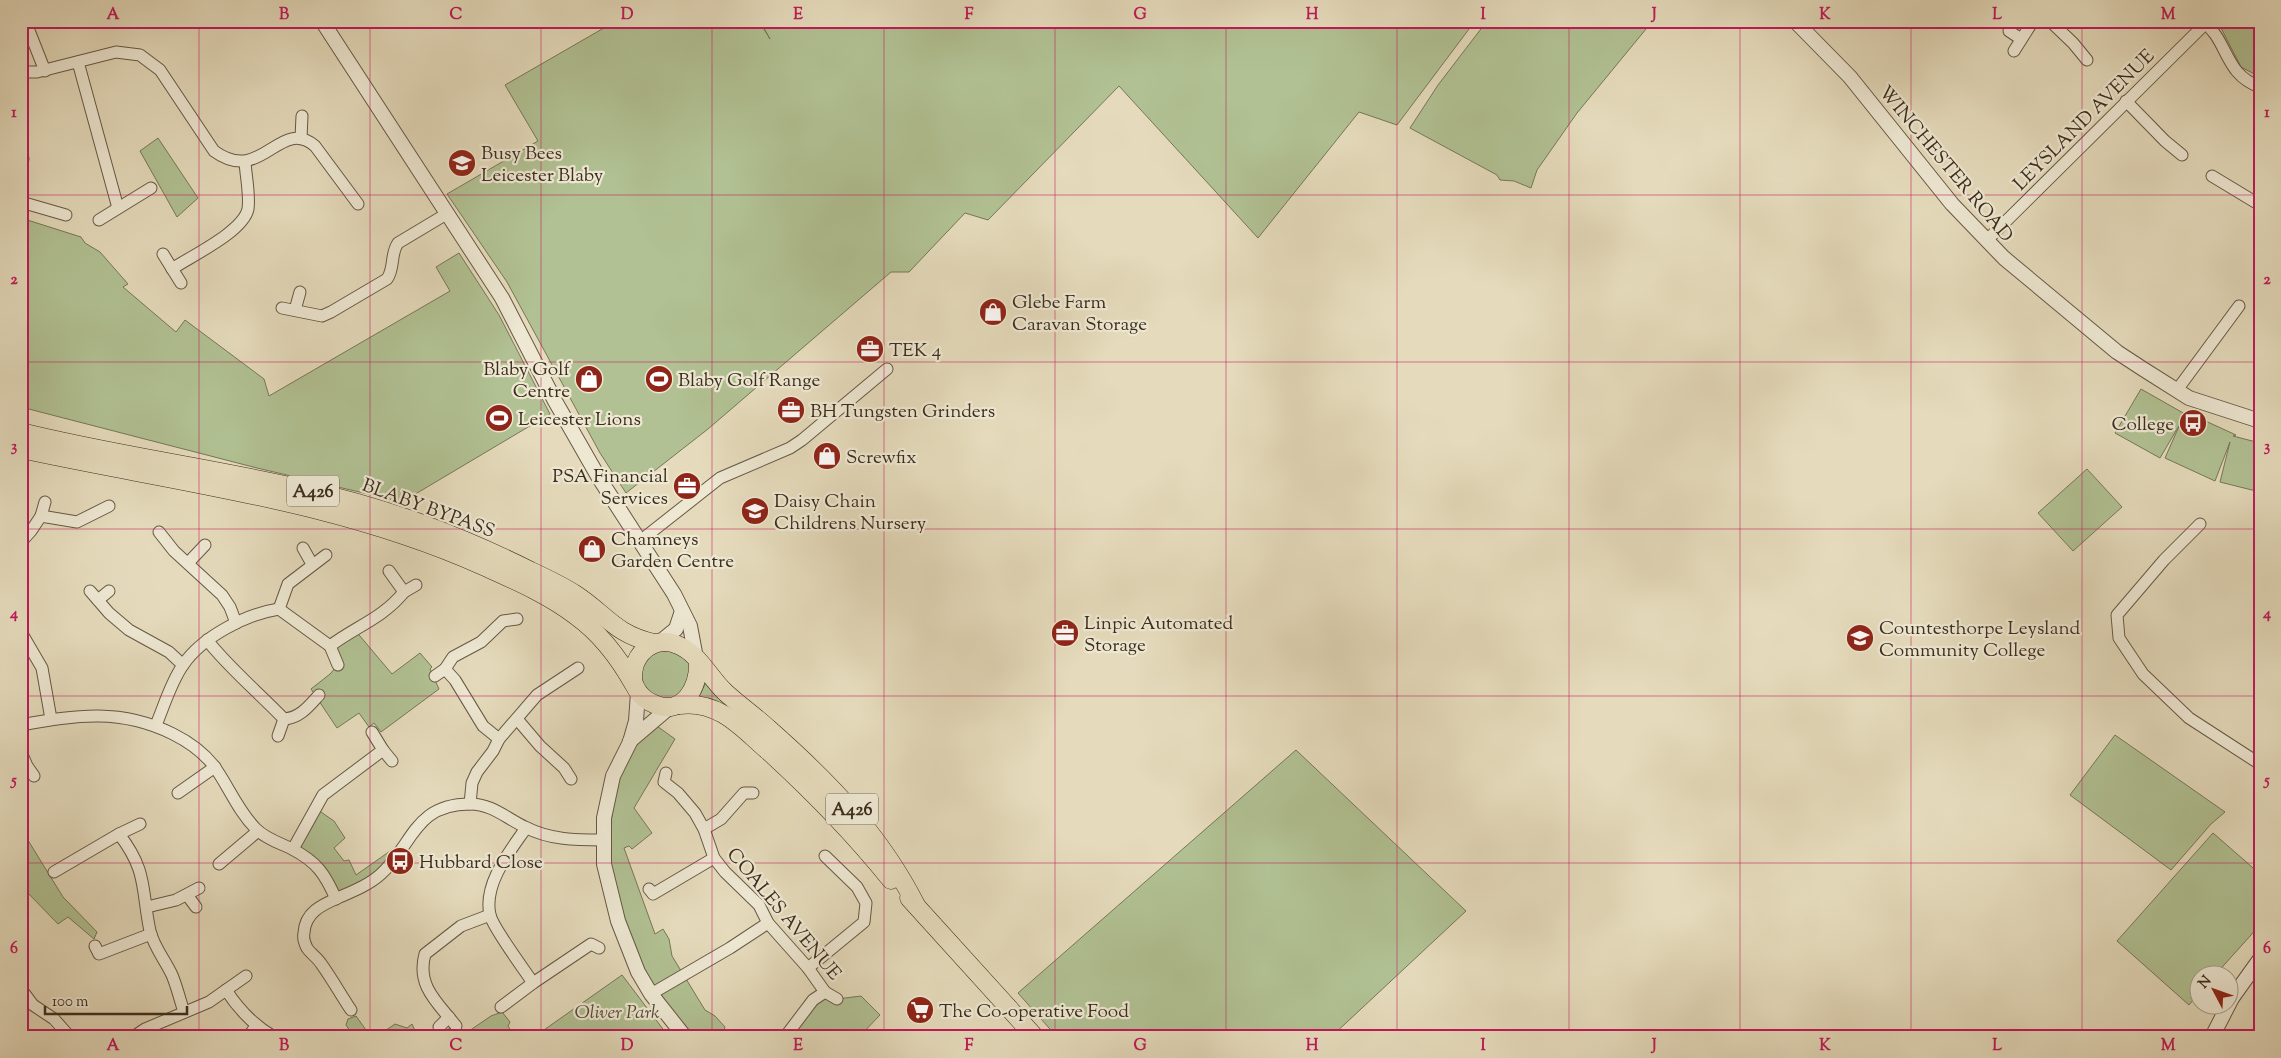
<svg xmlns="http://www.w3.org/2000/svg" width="2281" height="1058" font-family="'Sorts Mill Goudy',serif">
<rect width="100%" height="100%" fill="#e5dbbc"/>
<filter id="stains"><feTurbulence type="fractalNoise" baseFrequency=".004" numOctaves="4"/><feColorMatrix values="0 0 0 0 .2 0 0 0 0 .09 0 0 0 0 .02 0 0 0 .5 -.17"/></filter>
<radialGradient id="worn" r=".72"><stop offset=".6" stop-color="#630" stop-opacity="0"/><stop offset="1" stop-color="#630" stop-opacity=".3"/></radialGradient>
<!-- green -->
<g fill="#b1c193" stroke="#767758">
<path d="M 616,21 L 759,21 L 770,39 L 760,21 L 1475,21 L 1397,125 L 1359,112 L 1258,238 L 1119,86 L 988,220 L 965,213 L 909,272 L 891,272 L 708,429 L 626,493 L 600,453 L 507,282 L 447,194 L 538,141 L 505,85 Z"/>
<path d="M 1487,21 L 1649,21 L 1646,29 L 1577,113 L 1537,170 L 1531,188 L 1514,181 L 1500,180 L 1497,175 L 1410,128 L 1438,85 Z"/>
<path d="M 2215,21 L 2260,21 L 2260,77 L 2241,67 L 2221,28 Z"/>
<path d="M 158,138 L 198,198 L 177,217 L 140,151 Z"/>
<path d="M 21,218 L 81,237 L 85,243 L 100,252 L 128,284 L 123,287 L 176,332 L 185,320 L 264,379 L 269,396 L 450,291 L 436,267 L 459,253 L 499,315 L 550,414 L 402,502 L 257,468 L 21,407 Z"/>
<path d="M 2141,389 L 2185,414 L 2186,412 L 2236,435 L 2233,436 L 2260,443 L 2260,492 L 2220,482 L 2230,442 L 2215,481 L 2165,458 L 2180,424 L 2160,458 L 2115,433 Z"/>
<path d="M 2087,469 L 2122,507 L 2073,551 L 2038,513 Z"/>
<path d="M 354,629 L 392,674 L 420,653 L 432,667 L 430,669 L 439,689 L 381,732 L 374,723 L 369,727 L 359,713 L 337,728 L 311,689 L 330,674 L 338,665 L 330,646 Z"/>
<path d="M 675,650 C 691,663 693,665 690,686 L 671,701 L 654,698 L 641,684 L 642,662 L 652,652 Z"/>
<path d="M 706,682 L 752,721 L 699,697 Z"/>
<path d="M 654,724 L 675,739 L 634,808 L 652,833 L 632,849 L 629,846 L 624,848 L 655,934 L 663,929 L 669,939 L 672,956 L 705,1010 L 715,1016 L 725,1027 L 721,1037 L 685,1037 L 651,994 L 604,864 L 618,779 L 631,751 Z"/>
<path d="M 2115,735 L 2225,812 L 2211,824 L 2171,870 L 2070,795 Z"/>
<path d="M 1296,750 L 1466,911 L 1331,1037 L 1057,1037 L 1018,993 Z"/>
<path d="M 315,808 L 334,821 L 345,838 L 334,848 L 344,861 L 349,860 L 356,875 L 393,849 L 401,848 L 393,860 L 336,899 L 329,881 L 293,849 Z"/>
<path d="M 21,829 L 63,897 L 97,932 L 94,939 L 68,917 L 58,924 L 27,892 L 21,894 Z"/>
<path d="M 2213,833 L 2260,874 L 2260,925 L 2215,975 L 2198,976 L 2198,994 L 2189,1005 L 2117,941 Z"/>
<path d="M 622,975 L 669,1037 L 534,1037 Z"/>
<path d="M 825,992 L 837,999 L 861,996 L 880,1015 L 859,1037 L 787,1037 Z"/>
<path d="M 502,1012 L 510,1022 L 508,1026 L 515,1037 L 467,1037 L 469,1031 L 491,1016 Z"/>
<path d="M 356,1016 L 371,1037 L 335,1037 L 341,1032 L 347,1034 L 350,1031 L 346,1025 L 348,1019 Z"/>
<path d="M 395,1024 L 407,1028 L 412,1024 L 418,1037 L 376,1037 Z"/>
<path d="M 451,1028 L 463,1037 L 428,1037 Z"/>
</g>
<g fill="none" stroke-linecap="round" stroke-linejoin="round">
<defs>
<g id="minor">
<path d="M 2050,21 L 2073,43 L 2087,60"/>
<path d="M 2202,21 C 2229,40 2223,74 2260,87"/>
<path d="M 21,25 L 22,30 L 28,28 L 45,71"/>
<path d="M 2009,31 L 2021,39"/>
<path d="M 2014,51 L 2033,21"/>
<path d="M 78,62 L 118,208"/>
<path d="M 21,72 L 37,72 L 116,52 L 140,55 L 160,70 L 214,151 C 262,186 279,116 315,146 L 358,204"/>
<path d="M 2126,101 L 2165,141 L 2182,155"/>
<path d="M 301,138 L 302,116"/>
<path d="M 21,159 L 23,159"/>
<path d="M 2212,176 L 2260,205"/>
<path d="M 21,202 L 66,215"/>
<path d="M 99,220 L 151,188"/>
<path d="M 1986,241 L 2205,24"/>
<path d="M 163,254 L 181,283"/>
<path d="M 172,269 C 191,256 243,232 248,209 C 250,195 246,177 245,162"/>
<path d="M 282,308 L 322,316 L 331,312 L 387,279 C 395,268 390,254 398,243 L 448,213"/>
<path d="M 295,310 L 300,292"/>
<path d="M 2177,390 L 2239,306"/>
<path d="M 41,516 L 45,502"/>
<path d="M 2200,524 L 2164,560 L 2117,615 L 2119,638 L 2143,674 L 2189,718 L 2260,764"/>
<path d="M 159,532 L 174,551 L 222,595 L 230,607 L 236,623"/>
<path d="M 640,541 L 720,478 L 790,448 L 802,440 L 887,369"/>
<path d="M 21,542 L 31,531 L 41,516 L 77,522 L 109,506"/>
<path d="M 303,548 L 312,564"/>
<path d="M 188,563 L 205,545"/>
<path d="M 90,591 L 109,613 L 129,630 L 169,652 L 183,665"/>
<path d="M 404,592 L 416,585"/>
<path d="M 98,600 L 109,591"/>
<path d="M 279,609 L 288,584 L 326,555"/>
<path d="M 21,632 L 42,668 L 51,719"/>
<path d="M 207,640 C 230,669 258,692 284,719 C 300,718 309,706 319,695"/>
<path d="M 330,646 C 355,627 383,618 404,592 L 389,571"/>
<path d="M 435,676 L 445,669"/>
<path d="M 517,719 L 540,746 L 564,768 L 571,779"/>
<path d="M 21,725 C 77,715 121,708 173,734 C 189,742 203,752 214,766 C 229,787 238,811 256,829 C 266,839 280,843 292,849 C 317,862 325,874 336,899"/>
<path d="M 156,725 C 164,706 171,682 183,665 C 202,637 246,614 279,609 L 330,646 L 338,665"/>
<path d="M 278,736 L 284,719"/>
<path d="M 499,739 L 483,726 L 455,680 L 445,669 L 453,657 L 481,642 L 503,621 L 517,619"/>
<path d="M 383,750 L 392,761"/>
<path d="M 21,752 L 27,766 L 34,776"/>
<path d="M 666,773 L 664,782 L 678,793 L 695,813 L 704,829 L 714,858 L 725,872 L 759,905 L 768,923 L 808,968 L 825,992 L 837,999"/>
<path d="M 178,793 L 215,767"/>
<path d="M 470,804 L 472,783 L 477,772 L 493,751 L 499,739 L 537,695 L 578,668"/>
<path d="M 526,828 C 510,851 483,884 490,915 C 493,928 524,969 533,983 L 591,944 L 599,948"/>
<path d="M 704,829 L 721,819 L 744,793 L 753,793"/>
<path d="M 119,834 L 140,824"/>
<path d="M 293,849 L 323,795 L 383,750 L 372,732"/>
<path d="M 219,864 L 258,831"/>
<path d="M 54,872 L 119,834 C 148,872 141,888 150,931 C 154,947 165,960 172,975 C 177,987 180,1000 184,1012"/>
<path d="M 649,889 L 653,894 L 714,858"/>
<path d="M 187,895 L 196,907"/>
<path d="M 147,907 L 176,900 L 199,888"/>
<path d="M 95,946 L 99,954 L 151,934"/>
<path d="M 808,968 L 864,922 L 866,903 L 857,887 L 825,856"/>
<path d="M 21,989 L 33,1005 L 54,1019 L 70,1037"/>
<path d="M 226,990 C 239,1010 253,1025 274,1037"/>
<path d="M 651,994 L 730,948 L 768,923"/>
<path d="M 501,1007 L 533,983"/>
<path d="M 351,1010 C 341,995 332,979 322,965 C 318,958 311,954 307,948 C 305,944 303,937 304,933 C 305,911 324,904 342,896 C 356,890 370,884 381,874 C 413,845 414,804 470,804 C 492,804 506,818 525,827 C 550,840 576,840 603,840"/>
<path d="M 456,1026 C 438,1003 416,986 425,954 L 461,926 L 490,915"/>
<path d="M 439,1027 L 449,1017"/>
<path d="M 133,1037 L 145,1029 L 209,1002 L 246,976"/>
<path d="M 248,1037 L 256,1026"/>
<path d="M 785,1037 L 813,1000 L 825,992"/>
</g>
<g id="tertiary">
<path d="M 322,21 L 502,298 L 555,401 L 599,478 L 674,594 L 690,626 L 696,658"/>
<path d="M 1795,21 L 1850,77 L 1952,204 L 2004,258 L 2117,352 L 2143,369 L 2189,398 L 2260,421"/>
<path d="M 660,642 L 676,629 L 682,611"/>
<path d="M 638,693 L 636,721 L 630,742 L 613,776 L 604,818 L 604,864 L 618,921 L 638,972 L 651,994 L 685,1037"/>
<path d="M 630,741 L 670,707"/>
<path d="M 2212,1037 L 2232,998 L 2260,959"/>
</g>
<g id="primary">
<path d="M 21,432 C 154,465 291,476 420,523 C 458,537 495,553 531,571 C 546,578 561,585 575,594 C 606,614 614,634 654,643"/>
<path d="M 21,449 C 177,483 336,500 483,566 C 514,580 549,595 576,616 C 601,634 619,658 634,685"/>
<path d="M 698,662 C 699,687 683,717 654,704 C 646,701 638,694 635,686 C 632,680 633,671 635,664 C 642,646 660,637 678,645 C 698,653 710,678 725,692 C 739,705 755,716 769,729 C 828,781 880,834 916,905"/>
<path d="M 679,705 C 694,703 709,706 723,714 C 739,723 753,738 767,750 C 811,790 853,833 891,880"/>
<path d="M 909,898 L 1035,1037"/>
</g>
</defs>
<!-- minor casing -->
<use href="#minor" stroke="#665845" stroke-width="13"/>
<!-- tertiary casing -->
<use href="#tertiary" stroke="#665845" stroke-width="16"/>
<!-- primary casing -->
<use href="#primary" stroke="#3c2d1d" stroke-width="19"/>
<!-- minor -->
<use href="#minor" stroke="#eee8d3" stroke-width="11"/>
<!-- tertiary -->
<use href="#tertiary" stroke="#eee8d3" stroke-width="14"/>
<!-- primary -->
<use href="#primary" stroke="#e5dbbc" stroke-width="18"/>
</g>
<!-- grid -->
<path fill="none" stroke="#c2185b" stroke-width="1" stroke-opacity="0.55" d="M 199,21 L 199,1037M 370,21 L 370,1037M 541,21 L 541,1037M 712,21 L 712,1037M 884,21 L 884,1037M 1055,21 L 1055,1037M 1226,21 L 1226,1037M 1397,21 L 1397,1037M 1569,21 L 1569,1037M 1740,21 L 1740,1037M 1911,21 L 1911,1037M 2082,21 L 2082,1037M 21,195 L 2260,195M 21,362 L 2260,362M 21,529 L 2260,529M 21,696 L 2260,696M 21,863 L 2260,863"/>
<!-- icons -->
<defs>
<symbol id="school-disc" viewBox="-11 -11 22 22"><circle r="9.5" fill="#8f2418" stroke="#eee8d3"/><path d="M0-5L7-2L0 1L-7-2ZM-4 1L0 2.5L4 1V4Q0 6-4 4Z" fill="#fff"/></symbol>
<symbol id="shop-disc" viewBox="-11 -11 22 22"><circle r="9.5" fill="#8f2418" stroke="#eee8d3"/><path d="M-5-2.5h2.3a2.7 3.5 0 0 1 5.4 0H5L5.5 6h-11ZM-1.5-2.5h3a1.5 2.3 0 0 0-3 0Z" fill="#fff"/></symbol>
<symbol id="office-disc" viewBox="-11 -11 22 22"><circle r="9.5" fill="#8f2418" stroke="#eee8d3"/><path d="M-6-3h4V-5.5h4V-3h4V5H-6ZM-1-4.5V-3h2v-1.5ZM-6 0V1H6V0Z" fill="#fff"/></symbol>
<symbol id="stadium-disc" viewBox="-11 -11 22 22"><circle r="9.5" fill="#8f2418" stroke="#eee8d3"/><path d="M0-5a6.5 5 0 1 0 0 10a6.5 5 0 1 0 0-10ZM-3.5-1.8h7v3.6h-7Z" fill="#fff"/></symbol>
<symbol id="bus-disc" viewBox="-11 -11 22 22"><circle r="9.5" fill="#8f2418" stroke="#eee8d3"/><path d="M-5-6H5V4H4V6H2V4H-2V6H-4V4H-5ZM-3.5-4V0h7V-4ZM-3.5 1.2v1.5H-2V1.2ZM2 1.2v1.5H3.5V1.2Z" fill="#fff"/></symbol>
<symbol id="supermarket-disc" viewBox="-11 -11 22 22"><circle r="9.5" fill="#8f2418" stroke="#eee8d3"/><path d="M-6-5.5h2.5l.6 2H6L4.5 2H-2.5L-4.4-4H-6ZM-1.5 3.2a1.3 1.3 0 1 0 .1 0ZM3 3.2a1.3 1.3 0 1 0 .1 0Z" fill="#fff"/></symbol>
</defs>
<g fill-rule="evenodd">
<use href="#school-disc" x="446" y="147" width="32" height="32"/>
<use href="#shop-disc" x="977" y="296" width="32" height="32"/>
<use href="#office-disc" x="854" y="333" width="32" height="32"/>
<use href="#shop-disc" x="573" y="363" width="32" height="32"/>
<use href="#stadium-disc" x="643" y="363" width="32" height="32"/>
<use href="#office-disc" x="775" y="394" width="32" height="32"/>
<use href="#stadium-disc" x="483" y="402" width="32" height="32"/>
<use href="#bus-disc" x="2177" y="407" width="32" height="32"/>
<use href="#shop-disc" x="811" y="440" width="32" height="32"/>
<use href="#office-disc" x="671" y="470" width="32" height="32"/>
<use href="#school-disc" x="739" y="495" width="32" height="32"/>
<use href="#shop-disc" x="576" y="533" width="32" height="32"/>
<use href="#office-disc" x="1049" y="617" width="32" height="32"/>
<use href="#school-disc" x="1844" y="622" width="32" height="32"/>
<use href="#bus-disc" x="384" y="845" width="32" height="32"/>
<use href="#supermarket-disc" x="904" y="994" width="32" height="32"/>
</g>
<g text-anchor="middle" stroke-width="4.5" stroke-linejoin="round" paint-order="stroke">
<!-- shield labels -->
<g fill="#eee8d3" stroke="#716554" stroke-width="1">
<rect x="287" y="475.5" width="52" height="31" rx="4"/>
<rect x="826" y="793.5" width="52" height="31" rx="4"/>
</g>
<g font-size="18" font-weight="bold" fill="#3c2d1d">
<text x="313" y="497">A426</text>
<text x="852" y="815">A426</text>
</g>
<!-- street labels -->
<g font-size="19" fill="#3c2d1d" stroke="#eee8d3">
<text transform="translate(2083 119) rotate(-45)" y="7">LEYSLAND AVENUE</text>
<text transform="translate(1947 163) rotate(50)" y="7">WINCHESTER ROAD</text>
<text transform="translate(429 507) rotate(20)" y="7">BLABY BYPASS</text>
<text transform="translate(785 913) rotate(50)" y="7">COALES AVENUE</text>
</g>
<!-- poi labels -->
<g font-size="19" fill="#3c2d1d" stroke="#eee8d3" text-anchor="start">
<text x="481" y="159">Busy Bees<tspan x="481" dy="22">Leicester Blaby</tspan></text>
<text x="1012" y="308">Glebe Farm<tspan x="1012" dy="22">Caravan Storage</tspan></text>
<text x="889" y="356">TEK 4</text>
<text x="570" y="375" text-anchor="end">Blaby Golf<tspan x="570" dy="22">Centre</tspan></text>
<text x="678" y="386">Blaby Golf Range</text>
<text x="810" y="417">BH Tungsten Grinders</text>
<text x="518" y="425">Leicester Lions</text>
<text x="2174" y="430" text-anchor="end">College</text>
<text x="846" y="463">Screwfix</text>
<text x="668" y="482" text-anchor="end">PSA Financial<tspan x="668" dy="22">Services</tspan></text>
<text x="774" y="507">Daisy Chain<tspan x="774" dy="22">Childrens Nursery</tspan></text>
<text x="611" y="545">Chamneys<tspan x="611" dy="22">Garden Centre</tspan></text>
<text x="1084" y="629">Linpic Automated<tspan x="1084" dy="22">Storage</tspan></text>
<text x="1879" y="634">Countesthorpe Leysland<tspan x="1879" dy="22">Community College</tspan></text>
<text x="419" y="868">Hubbard Close</text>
<text x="939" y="1017">The Co-operative Food</text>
</g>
<!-- park labels -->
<g font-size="19" font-style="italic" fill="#534b35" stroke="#eee8d3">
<text x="617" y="1018">Oliver Park</text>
</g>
</g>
<!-- margin -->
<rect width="2281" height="1058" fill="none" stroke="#e5dbbc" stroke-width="55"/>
<!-- north arrow -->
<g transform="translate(2214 990) rotate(311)"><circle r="24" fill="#eee8d3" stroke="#a79d8a"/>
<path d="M0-4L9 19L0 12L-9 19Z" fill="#8f2418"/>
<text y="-8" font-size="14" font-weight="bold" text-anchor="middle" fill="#3c2d1d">N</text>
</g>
<!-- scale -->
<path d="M45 1006v8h142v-8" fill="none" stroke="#3c2d1d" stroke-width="2.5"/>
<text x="52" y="1006" font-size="15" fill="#3c2d1d" stroke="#eee8d3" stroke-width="4" paint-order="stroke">100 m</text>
<rect x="28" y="28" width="2226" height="1002" fill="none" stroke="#c2185b" stroke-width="2"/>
<g font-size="16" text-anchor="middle" font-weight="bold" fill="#c2185b">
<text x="113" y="19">A</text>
<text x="284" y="19">B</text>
<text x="456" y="19">C</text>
<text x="627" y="19">D</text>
<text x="798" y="19">E</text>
<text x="969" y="19">F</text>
<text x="1140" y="19">G</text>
<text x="1312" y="19">H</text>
<text x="1483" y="19">I</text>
<text x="1654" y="19">J</text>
<text x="1825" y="19">K</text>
<text x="1997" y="19">L</text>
<text x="2168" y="19">M</text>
<text x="14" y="117">1</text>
<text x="2267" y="117">1</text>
<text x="14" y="284">2</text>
<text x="2267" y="284">2</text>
<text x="14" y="451">3</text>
<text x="2267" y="451">3</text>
<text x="14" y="618">4</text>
<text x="2267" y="618">4</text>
<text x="14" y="785">5</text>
<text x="2267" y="785">5</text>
<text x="14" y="953">6</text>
<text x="2267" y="953">6</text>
<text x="113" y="1050">A</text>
<text x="284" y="1050">B</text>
<text x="456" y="1050">C</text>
<text x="627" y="1050">D</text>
<text x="798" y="1050">E</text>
<text x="969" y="1050">F</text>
<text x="1140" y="1050">G</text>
<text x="1312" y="1050">H</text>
<text x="1483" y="1050">I</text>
<text x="1654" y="1050">J</text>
<text x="1825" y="1050">K</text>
<text x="1997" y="1050">L</text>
<text x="2168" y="1050">M</text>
</g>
<rect width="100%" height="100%" filter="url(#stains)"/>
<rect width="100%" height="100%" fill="url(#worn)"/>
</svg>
